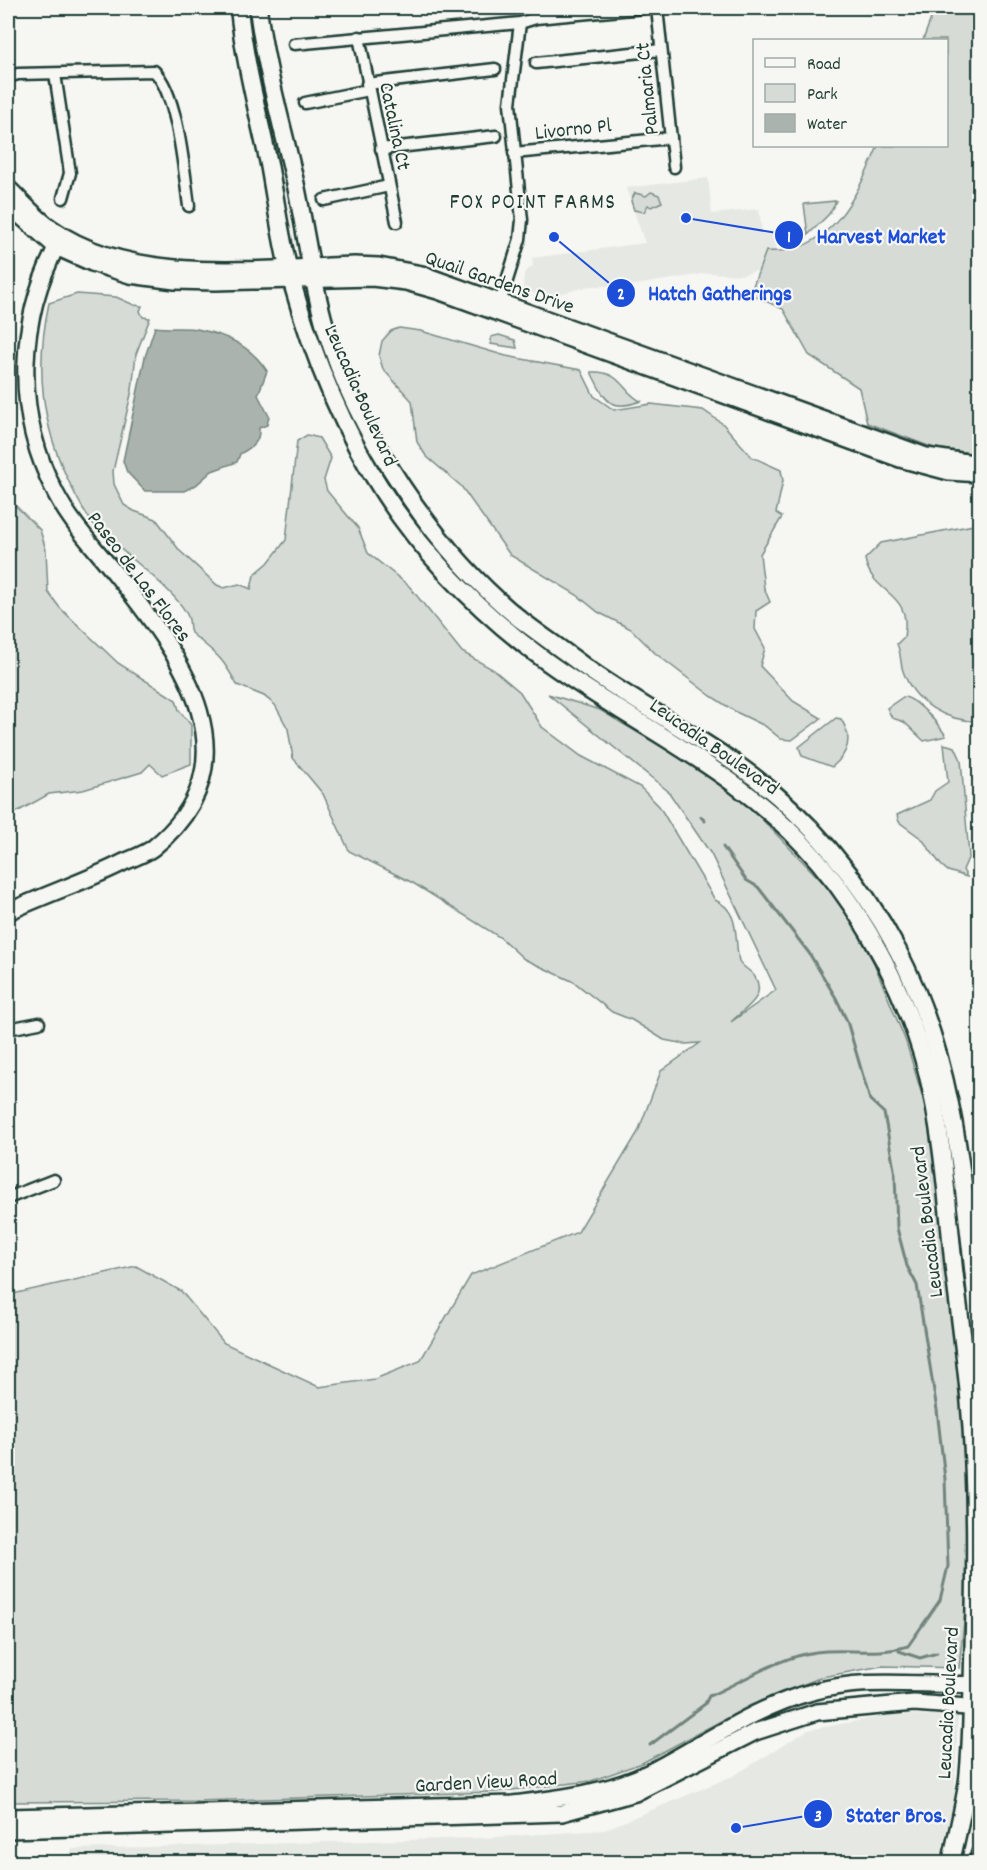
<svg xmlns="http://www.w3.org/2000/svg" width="987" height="1870" font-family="Dekko,sans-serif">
<rect width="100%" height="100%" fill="#f6f6f2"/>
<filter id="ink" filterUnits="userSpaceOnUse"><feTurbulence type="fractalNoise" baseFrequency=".0167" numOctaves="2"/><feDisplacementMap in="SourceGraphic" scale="12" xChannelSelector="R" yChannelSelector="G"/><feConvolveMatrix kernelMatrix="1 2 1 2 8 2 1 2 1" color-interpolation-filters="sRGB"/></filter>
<g filter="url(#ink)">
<!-- built -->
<g fill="#e6e8e4">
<path d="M 708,178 L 712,214 L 759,209 L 762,232 L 774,231 L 777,251 L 767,253 L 768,268 L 741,275 L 709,273 L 629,286 L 590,286 L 551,296 L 538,295 L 523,289 L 524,273 L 533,266 L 532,258 L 645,243 L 626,188 Z"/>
<path d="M 896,1714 L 958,1716 L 954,1801 L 939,1862 L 61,1862 L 73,1849 L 481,1838 L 604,1830 L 735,1775 L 808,1730 Z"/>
</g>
<!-- green -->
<g fill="#d6dbd6" stroke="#7a8c85" stroke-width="1.5">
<path d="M 935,8 L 979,8 L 979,454 L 934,448 L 867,423 L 859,388 L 809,355 L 783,309 L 750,294 L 766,251 C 830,256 857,196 878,146 L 946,146 L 946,40 L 923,40 Z"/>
<path d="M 651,192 L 659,195 L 662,202 L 651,207 L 648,205 L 644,212 L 634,210 L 631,201 L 635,193 L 646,196 Z"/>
<path d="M 836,201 L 829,214 L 808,235 L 804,204 Z"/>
<path d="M 77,294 L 116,297 L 134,305 L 142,306 L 140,311 L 143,317 L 150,318 L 136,354 L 132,390 L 113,471 L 114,484 L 124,505 L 134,511 L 156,519 L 180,551 L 217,585 L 224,588 L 239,584 L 251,589 L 254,575 L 268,563 L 286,540 L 297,441 L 307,435 L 319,438 L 331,458 L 324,480 L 327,491 L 358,528 L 368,553 L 409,586 L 462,652 L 494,670 L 520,692 L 542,727 L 581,756 L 640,787 L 659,806 L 715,900 C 741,911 734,939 739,961 C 743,968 752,971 755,977 C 768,998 742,1010 731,1022 L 776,990 L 711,854 L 668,791 L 548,694 L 600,710 L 699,769 L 753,810 L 840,900 L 874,963 L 906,1042 L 929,1118 L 957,1338 L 969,1466 L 967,1594 L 959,1668 L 882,1666 L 822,1677 L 751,1705 L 642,1763 L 591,1781 L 495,1792 L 195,1801 L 8,1802 L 8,1295 L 136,1266 L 181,1291 L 224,1343 L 319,1387 L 375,1379 L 420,1361 L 471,1275 L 578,1232 L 638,1132 L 661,1071 L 700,1043 L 685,1044 L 664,1040 L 632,1020 L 612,1012 L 574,982 L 524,959 L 501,938 L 413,883 L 349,851 L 323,794 L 293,758 L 288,729 L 275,705 L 264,696 L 237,685 C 221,655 216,654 191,633 C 189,628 190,624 189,620 C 184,596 118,549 99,530 C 87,518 78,500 70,484 C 41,425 35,367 49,303 Z"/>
<path d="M 399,328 L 421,331 L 506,356 L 581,370 L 594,396 L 614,410 L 651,404 L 703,410 L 723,424 L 752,457 L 781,470 L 783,481 L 776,513 L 782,517 L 760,554 L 764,588 L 770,602 L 756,611 L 755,629 L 765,648 L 760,666 L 793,701 L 821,718 L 819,720 L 792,740 L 781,739 L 765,726 L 736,712 L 711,696 L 655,653 L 631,629 L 598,612 L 577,595 L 510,555 L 461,486 L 426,456 L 417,442 L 412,401 L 383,369 L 379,356 L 382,341 L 391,331 Z"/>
<path d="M 499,335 L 515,340 L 517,348 L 491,344 L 491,337 Z"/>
<path d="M 591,372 C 622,370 623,394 641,401 C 608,413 605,399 591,372 Z"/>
<path d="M 8,498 L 40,530 L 46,550 L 48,592 L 60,608 L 118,663 L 176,700 L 179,710 L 191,725 L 191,764 L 162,775 L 150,764 L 142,772 L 83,790 L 49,794 L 8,817 Z"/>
<path d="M 979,524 L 980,721 C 946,722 914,703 903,671 C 900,662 901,652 897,644 L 904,637 C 913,590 872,596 865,559 L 881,543 Z"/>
<path d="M 903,697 C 916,697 939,725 946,736 L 924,741 L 904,722 L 892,718 L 887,708 Z"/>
<path d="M 836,718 L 841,719 C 853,738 849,753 832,767 L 802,756 L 799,747 Z"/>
<path d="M 979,741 L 979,848 L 975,803 Z"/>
<path d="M 944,744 L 955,747 L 961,760 L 969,856 L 963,870 L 967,877 L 948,871 L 941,865 L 922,839 L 899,822 L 897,815 L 930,800 L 935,791 L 948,782 Z"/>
</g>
<!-- water -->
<path fill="#aab3ae" stroke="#72847d" stroke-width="1.5" d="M 155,327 C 168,329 186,327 197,329 C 227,335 251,346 267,371 L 258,395 L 269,416 L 267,425 L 259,428 C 260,443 252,447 240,454 L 237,462 L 212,471 L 196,485 L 184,491 L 145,491 L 127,472 L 123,461 L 145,357 Z"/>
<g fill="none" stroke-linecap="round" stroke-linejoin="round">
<!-- stream -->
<g stroke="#72847d" stroke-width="3">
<path d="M 701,817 L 705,821"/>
<path d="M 899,1651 L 920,1658 L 937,1653"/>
<path d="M 650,1745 L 705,1704 L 709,1696 C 744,1681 778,1657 816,1652 C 847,1648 878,1656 908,1646 L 940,1600 L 948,1566 L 945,1479 L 937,1410 L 917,1285 L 907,1266 L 897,1228 L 895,1175 L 884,1113 L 870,1100 L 847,1021 L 836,998 L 809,953 L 758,887 L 746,880 L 723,847"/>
</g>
<defs>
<g id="street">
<path d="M 657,8 L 674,167"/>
<path d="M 359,37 L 397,222"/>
<path d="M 294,44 L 520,23 L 536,18 L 643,8"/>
<path d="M 536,63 L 661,50"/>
<path d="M 55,74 L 70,173 L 63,198"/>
<path d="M 8,77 L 18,74 L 154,71 C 178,94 184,172 189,206"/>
<path d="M 367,84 L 495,69"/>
<path d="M 305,103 L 369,90"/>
<path d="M 381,149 L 496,136"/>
<path d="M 514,153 L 671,138"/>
<path d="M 324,200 L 389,186"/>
<path d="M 498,309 L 520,239 L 522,220 L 510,104 L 520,23"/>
<path d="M 8,1029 L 39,1023"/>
<path d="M 8,1198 L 54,1180"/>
</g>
<g id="secondary">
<path d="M 8,188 C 22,201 35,217 51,228 C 133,286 258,268 354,265 L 379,266 L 422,274 L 926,456 L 980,464"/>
<path d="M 8,205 L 56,247 L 92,263 L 130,275 L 175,281 L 215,282 L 372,278 L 406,282 L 438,291 L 900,459 L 949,472 L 980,474"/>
<path d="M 8,912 C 46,894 87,881 124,862 C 133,858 145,854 153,848 C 258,763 183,658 118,577 C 97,550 72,525 56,494 C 13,412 17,318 61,238"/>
<path d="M 8,1817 L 513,1804 C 559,1798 608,1793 650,1772 C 703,1745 754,1707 812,1692 C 870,1676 922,1687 980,1684"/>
<path d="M 8,1830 L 562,1813 L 635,1793 L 755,1732 L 817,1712 L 914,1703 L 980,1708"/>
</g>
<g id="primary">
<path d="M 239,8 C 244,60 258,113 269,164 C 276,202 281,242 291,279 C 337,442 408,560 546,661 C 640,729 741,770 819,862 C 868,920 906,995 926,1068 C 943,1133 947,1202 954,1269 C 959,1311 965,1353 969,1396 C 977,1484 976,1573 973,1662 C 972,1700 972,1740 968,1779 C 964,1807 957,1835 951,1862"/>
<path d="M 258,8 C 265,67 283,127 296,186 C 306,233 312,281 325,326 C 356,432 435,551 521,620 C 542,636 564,651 585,667 C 635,702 689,731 739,766 C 805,812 861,880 898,951 C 959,1068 964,1201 980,1329"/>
<path d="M 978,1862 L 980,1854"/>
</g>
</defs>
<!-- street casing -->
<use href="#street" stroke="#1f3d34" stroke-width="15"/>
<!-- secondary casing -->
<use href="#secondary" stroke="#1f3d34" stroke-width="20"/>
<!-- primary casing -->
<use href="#primary" stroke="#1f3d34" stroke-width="21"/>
<!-- street -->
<use href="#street" stroke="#f6f6f2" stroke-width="10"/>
<!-- secondary -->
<use href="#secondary" stroke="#f6f6f2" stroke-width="15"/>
<!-- primary -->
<use href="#primary" stroke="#f6f6f2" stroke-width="16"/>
</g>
</g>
<g text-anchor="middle" stroke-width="4.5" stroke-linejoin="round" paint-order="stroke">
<!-- street labels -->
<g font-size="21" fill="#1f3d34" stroke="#f6f6f2">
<text transform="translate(646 89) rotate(-96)" y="7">Palmaria Ct</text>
<text transform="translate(396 126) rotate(78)" y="7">Catalina Ct</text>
<text transform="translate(573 128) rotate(-6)" y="7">Livorno Pl</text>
<text transform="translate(500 281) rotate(19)" y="7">Quail Gardens Drive</text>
<text transform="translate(362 395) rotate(66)" y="7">Leucadia Boulevard</text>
<text transform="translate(140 576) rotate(53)" y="7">Paseo de Las Flores</text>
<text transform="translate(715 746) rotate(35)" y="7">Leucadia Boulevard</text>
<text transform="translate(926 1222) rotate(-97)" y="7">Leucadia Boulevard</text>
<text transform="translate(947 1703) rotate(-87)" y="7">Leucadia Boulevard</text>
<text transform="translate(486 1781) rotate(-3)" y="7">Garden View Road</text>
</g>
<!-- neighbourhood labels -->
<g font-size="22" letter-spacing="1.5" fill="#1f3d34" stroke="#f6f6f2">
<text x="533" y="208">FOX POINT FARMS</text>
</g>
</g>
<!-- callouts -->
<path fill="none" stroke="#1d4ed8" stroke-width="2" d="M686 218L789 235M554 237L621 293M736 1828L818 1814"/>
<g fill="#1d4ed8" stroke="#f6f6f2" stroke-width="2">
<circle cx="686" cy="218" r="6"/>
<circle cx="554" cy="237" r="6"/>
<circle cx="736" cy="1828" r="6"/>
<circle cx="789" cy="235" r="15"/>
<circle cx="621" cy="293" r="15"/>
<circle cx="818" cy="1814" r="15"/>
</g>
<g font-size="18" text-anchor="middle" font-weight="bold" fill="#fff">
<text x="789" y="242">1</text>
<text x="621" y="299">2</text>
<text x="818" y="1821">3</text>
</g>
<g font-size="22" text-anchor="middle" font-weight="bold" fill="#1d4ed8" stroke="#f6f6f2" stroke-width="4.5" stroke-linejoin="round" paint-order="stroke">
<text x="881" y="243">Harvest Market</text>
<text x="720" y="300">Hatch Gatherings</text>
<text x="896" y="1822">Stater Bros.</text>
</g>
<!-- margin -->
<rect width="987" height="1870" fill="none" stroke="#f6f6f2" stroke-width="30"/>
<rect x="15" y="15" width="957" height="1840" fill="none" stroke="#1f3d34" stroke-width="2" filter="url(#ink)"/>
<!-- legend -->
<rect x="753" y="39" width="195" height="108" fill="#f6f6f2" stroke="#a0aca6" stroke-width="1.5"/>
<rect x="765" y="58" width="30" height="9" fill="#f6f6f2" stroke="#a0aca6" stroke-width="1.5"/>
<text x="807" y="69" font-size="18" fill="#1f3d34">Road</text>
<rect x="765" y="84" width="30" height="18" fill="#d6dbd6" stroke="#a0aca6" stroke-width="1.5"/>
<text x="807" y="99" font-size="18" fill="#1f3d34">Park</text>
<rect x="765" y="114" width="30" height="18" fill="#aab3ae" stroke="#a0aca6" stroke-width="1.5"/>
<text x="807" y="129" font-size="18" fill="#1f3d34">Water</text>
</svg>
